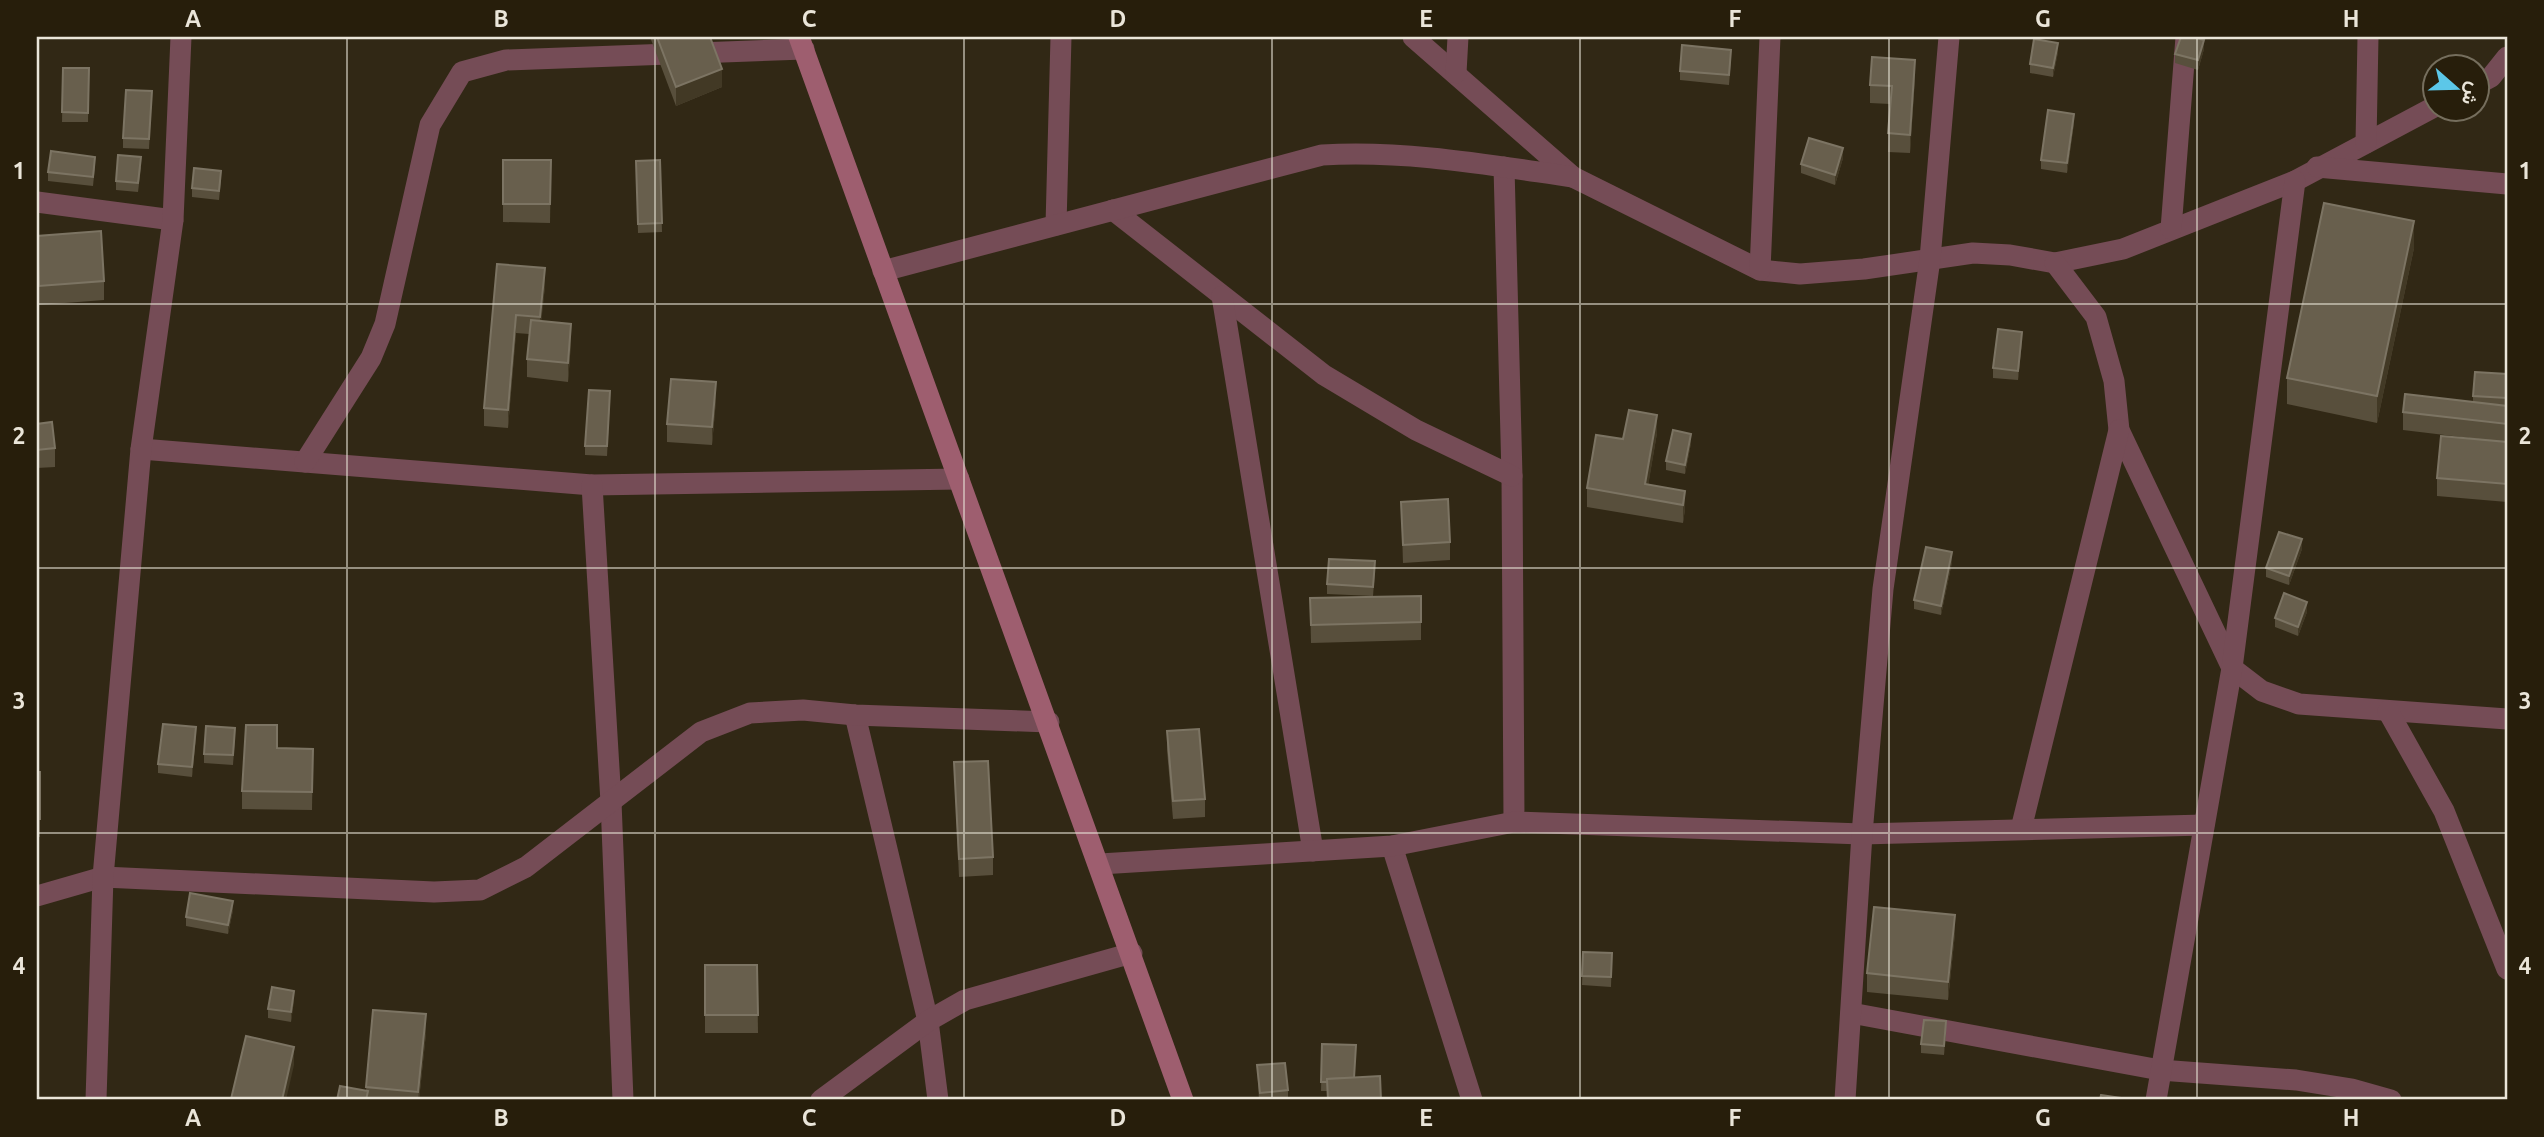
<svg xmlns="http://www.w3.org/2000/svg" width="2544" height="1137" font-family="Ubuntu,Vazirmatn,sans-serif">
<rect width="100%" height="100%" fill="#312815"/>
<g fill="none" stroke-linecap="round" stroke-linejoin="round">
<!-- street -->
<g stroke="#754c56" stroke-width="21">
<path d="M 1413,37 L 1573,177 L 1760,270 L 1800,274 L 1864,269 L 1973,253 L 2010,255 L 2055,263 L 2123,249 L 2295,181 L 2436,106"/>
<path d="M 1456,73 L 1458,37"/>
<path d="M 2478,84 L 2491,77 L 2507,57"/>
<path d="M 2366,143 L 2368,37"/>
<path d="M 1504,167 L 1512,476 L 1514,822"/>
<path d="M 2317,167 L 2507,184"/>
<path d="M 37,202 L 173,220"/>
<path d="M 1113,210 L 1324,375 L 1416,430 L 1512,476"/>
<path d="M 1056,225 L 1061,37"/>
<path d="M 2171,229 L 2186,37"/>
<path d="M 2055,263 L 2096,317 L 2114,381 L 2119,430 L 2232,668 L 2262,691 L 2299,704 L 2507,719"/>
<path d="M 1760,270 L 1770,37"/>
<path d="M 883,271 L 1322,155 C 1407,150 1489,165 1573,177"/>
<path d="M 1222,296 L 1313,851"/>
<path d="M 141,449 L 592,485 L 959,479"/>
<path d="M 305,462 L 371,358 L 385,324 L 430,125 L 462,72 L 506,60 L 804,49"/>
<path d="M 592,485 L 611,802 L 623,1100"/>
<path d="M 2388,711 L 2444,811 L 2507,969"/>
<path d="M 855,715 L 928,1021 L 938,1100"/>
<path d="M 2021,829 L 2119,430"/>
<path d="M 1392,846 L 1472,1100"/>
<path d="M 1100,864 L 1392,846 L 1514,822 L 1862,834 L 2204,825"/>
<path d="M 37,896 L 103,877 L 434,892 L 480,890 L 526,867 L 701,732 L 750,713 L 803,710 L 855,715 L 1049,722"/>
<path d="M 1851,1013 L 2160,1070 L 2296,1080 L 2352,1089 L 2391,1100"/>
<path d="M 96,1100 L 103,877 L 141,449 L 173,220 L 181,37"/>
<path d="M 821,1100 L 928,1021 L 965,1000 L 1132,953"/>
<path d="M 1845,1100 L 1862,834 L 1883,589 L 1930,259 L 1949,37"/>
<path d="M 2156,1100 L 2232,668 L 2295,181"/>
</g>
<!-- secondary -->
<path stroke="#9e5e6f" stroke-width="21" d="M 799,37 L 1183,1100"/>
</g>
<!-- wall -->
<g fill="#584f3c">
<path d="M 650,37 L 710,37 L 722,87 L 676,106 Z"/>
<path d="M 2204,49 L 2198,70 L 2175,63 L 2175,54 Z"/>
<path d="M 2058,52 L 2053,77 L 2030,73 L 2030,64 Z"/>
<path d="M 1731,59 L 1729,85 L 1680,80 L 1680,71 Z"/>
<path d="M 63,68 L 89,68 L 88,122 L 62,122 Z"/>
<path d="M 1915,78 L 1910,153 L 1888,152 L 1890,104 L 1870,103 L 1870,85 Z"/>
<path d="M 152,91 L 149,149 L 123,148 L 123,138 Z"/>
<path d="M 2074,123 L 2067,173 L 2041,169 L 2041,160 Z"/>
<path d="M 1843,158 L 1835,185 L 1801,173 L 1801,164 Z"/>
<path d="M 503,160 L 551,160 L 550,223 L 503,222 Z"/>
<path d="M 660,160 L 662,232 L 638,233 L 636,161 Z"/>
<path d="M 95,166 L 93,186 L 48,181 L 48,172 Z"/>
<path d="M 141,167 L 138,192 L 116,190 L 116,181 Z"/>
<path d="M 221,180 L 219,200 L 192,197 L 192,188 Z"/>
<path d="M 37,236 L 104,281 L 104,300 L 39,305 L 37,271 Z"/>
<path d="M 2414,248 L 2377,423 L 2287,404 L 2287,378 Z"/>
<path d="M 497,264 L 545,286 L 541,321 L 571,343 L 568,382 L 527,377 L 527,359 L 529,334 L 516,333 L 508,428 L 484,426 L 484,408 Z"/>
<path d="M 2022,341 L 2018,380 L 1993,378 L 1993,368 Z"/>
<path d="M 2507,374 L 2507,502 L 2437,496 L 2437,478 L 2478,439 L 2403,430 L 2403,412 L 2473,402 L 2473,396 Z"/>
<path d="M 610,400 L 607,456 L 585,455 L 585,446 Z"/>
<path d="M 716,400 L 712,445 L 667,442 L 667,424 Z"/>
<path d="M 37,424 L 55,448 L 55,467 L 37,468 Z"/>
<path d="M 1657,433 L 1648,485 L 1685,491 L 1685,509 L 1683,523 L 1587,507 L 1587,488 L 1623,439 Z"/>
<path d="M 1691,443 L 1685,474 L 1666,470 L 1666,461 Z"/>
<path d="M 1401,502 L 1450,542 L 1450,560 L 1403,563 Z"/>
<path d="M 2302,549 L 2289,585 L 2266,577 L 2266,568 Z"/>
<path d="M 1952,562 L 1941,615 L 1914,609 L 1914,600 Z"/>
<path d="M 1375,571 L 1373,596 L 1327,594 L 1327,584 Z"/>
<path d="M 1421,596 L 1421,640 L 1311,643 L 1310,598 Z"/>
<path d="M 2307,612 L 2298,636 L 2275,627 L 2275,618 Z"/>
<path d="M 1167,731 L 1205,799 L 1205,817 L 1173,819 L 1167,750 Z"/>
<path d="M 196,736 L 192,777 L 158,773 L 158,764 Z"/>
<path d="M 235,737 L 233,765 L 204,763 L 204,754 Z"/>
<path d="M 277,748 L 313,749 L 312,810 L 242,809 L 242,791 Z"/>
<path d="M 954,762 L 993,857 L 993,875 L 959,877 Z"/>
<rect x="37" y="772" width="3" height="65"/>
<path d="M 233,910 L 228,934 L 186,926 L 186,917 Z"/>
<path d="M 1955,933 L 1948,1000 L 1867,992 L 1867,973 Z"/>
<path d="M 1583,952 L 1612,953 L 1611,987 L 1582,985 Z"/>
<path d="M 705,965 L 757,965 L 758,1033 L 705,1033 Z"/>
<path d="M 294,1000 L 291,1022 L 268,1018 L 268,1009 Z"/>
<path d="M 373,1010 L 426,1033 L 419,1100 L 337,1100 L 366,1091 Z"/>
<path d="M 1946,1031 L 1944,1055 L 1921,1053 L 1921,1044 Z"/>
<path d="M 1322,1044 L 1355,1078 L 1381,1100 L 1327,1100 L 1327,1091 L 1321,1091 Z"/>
<path d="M 1257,1065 L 1288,1090 L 1288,1100 L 1259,1100 Z"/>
</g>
<!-- shaded-wall -->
<g fill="#423925">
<path d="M 2204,40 L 2204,49 L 2198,70 L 2198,60 Z"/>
<path d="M 2058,43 L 2058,52 L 2053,77 L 2053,68 Z"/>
<path d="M 1915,60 L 1915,78 L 1910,153 L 1910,135 Z"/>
<path d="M 722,69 L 722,87 L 676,106 L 676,87 Z"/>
<path d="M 2074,114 L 2074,123 L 2067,173 L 2067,163 Z"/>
<path d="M 1843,148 L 1843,158 L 1835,185 L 1835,175 Z"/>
<path d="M 2414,221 L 2414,248 L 2377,423 L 2377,396 Z"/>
<path d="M 545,268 L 545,286 L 540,335 L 540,317 Z"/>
<path d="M 516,315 L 516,333 L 508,428 L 508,410 Z"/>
<path d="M 571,324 L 571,343 L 568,382 L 568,363 Z"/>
<path d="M 2022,332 L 2022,341 L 2018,380 L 2018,371 Z"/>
<path d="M 716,382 L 716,400 L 712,445 L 712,427 Z"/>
<path d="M 1657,415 L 1657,433 L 1646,499 L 1645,484 Z"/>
<path d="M 1691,434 L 1691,443 L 1685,474 L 1685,465 Z"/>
<path d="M 1685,491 L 1685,509 L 1683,523 L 1683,505 Z"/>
<path d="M 2302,539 L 2302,549 L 2289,585 L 2289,576 Z"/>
<path d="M 1952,552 L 1952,562 L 1941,615 L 1941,606 Z"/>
<path d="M 2307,602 L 2307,612 L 2298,636 L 2298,627 Z"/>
<path d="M 196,727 L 196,736 L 192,777 L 192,767 Z"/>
<path d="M 233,901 L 233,910 L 228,934 L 228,925 Z"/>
<path d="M 1955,915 L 1955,933 L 1948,1000 L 1948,982 Z"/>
<path d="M 294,991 L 294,1000 L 291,1022 L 291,1012 Z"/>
<path d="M 426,1014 L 426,1033 L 419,1100 L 418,1100 Z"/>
<path d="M 1946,1021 L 1946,1031 L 1944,1055 L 1944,1046 Z"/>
<path d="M 294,1047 L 294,1065 L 286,1100 L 282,1100 Z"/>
</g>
<!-- building -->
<g fill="#685f4d" stroke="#7c7463" stroke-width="2">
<path d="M 657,37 L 710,37 L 722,69 L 676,87 Z"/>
<path d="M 2181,37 L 2192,37 L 2204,40 L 2198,60 L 2175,54 Z"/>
<path d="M 2034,39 L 2058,43 L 2053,68 L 2030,64 Z"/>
<path d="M 1682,45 L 1731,50 L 1729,75 L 1680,71 Z"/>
<path d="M 1872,57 L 1915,60 L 1910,135 L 1888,133 L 1892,86 L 1870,85 Z"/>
<path d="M 63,68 L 89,68 L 88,113 L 62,112 Z"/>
<path d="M 126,90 L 152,91 L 149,139 L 123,138 Z"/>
<path d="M 2048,110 L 2074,114 L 2067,163 L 2041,160 Z"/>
<path d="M 1809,138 L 1843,148 L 1835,175 L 1801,164 Z"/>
<path d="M 51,151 L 95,157 L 93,177 L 48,172 Z"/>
<path d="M 118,155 L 141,157 L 138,183 L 116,181 Z"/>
<path d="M 503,160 L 551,160 L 550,204 L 503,204 Z"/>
<path d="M 660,160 L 662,223 L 638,224 L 636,161 Z"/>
<path d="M 194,168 L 221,171 L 219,191 L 192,188 Z"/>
<path d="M 2324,203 L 2414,221 L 2377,396 L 2287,378 Z"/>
<path d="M 101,231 L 104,281 L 39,286 L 37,236 Z"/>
<path d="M 497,264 L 545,268 L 540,317 L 516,315 L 508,410 L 484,408 Z"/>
<path d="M 531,320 L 571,324 L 568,363 L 527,359 Z"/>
<path d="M 1998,329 L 2022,332 L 2018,371 L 1993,368 Z"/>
<path d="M 2475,372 L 2507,374 L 2507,398 L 2473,396 Z"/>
<path d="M 671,379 L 716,382 L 712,427 L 667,424 Z"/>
<path d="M 589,390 L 610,391 L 607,446 L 585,446 Z"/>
<path d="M 2405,394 L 2507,406 L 2507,424 L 2403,412 Z"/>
<path d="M 1629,410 L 1657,415 L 1645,484 L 1685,491 L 1683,505 L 1587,488 L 1596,435 L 1623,439 Z"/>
<path d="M 52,422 L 55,448 L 37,450 L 37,424 Z"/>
<path d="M 1673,430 L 1691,434 L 1685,465 L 1666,461 Z"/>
<path d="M 2441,436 L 2507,442 L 2507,484 L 2437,478 Z"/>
<path d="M 1448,499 L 1450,542 L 1403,545 L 1401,502 Z"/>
<path d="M 2279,532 L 2302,539 L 2289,576 L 2266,568 Z"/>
<path d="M 1926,547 L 1952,552 L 1941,606 L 1914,600 Z"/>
<path d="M 1329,559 L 1375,561 L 1373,587 L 1327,584 Z"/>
<path d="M 2284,593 L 2307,602 L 2298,627 L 2275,618 Z"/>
<path d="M 1421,596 L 1421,622 L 1311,625 L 1310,598 Z"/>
<path d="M 163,724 L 196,727 L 192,767 L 158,764 Z"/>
<path d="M 246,725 L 277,725 L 277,748 L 313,749 L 312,792 L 242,791 Z"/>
<path d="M 206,726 L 235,728 L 233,755 L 204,754 Z"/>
<path d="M 1199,729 L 1205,799 L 1173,801 L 1167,731 Z"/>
<path d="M 988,761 L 993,857 L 959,859 L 954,762 Z"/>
<rect x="37" y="772" width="3" height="47"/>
<path d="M 190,893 L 233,901 L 228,925 L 186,917 Z"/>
<path d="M 1874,907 L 1955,915 L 1948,982 L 1867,973 Z"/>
<path d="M 1583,952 L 1612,953 L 1611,977 L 1582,976 Z"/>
<path d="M 705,965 L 757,965 L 758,1015 L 705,1015 Z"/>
<path d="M 272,987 L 294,991 L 291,1012 L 268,1009 Z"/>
<path d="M 373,1010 L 426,1014 L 418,1092 L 366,1087 Z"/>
<path d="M 1924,1020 L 1946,1021 L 1944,1046 L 1921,1044 Z"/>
<path d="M 246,1036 L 294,1047 L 282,1100 L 231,1099 Z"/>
<path d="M 1322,1044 L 1356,1045 L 1354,1078 L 1327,1079 L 1327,1082 L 1321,1082 Z"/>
<path d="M 1285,1063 L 1288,1090 L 1260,1093 L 1257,1065 Z"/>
<path d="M 1380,1076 L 1381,1100 L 1328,1100 L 1327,1079 Z"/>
<path d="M 340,1086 L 368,1091 L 366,1100 L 337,1100 Z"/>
<path d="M 2101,1095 L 2122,1098 L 2122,1100 L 2100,1100 Z"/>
</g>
<!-- grid -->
<path fill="none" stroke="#eae5d9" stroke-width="2" stroke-opacity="0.55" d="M 347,37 L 347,1100M 655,37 L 655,1100M 964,37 L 964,1100M 1272,37 L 1272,1100M 1580,37 L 1580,1100M 1889,37 L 1889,1100M 2197,37 L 2197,1100M 37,304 L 2507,304M 37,568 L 2507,568M 37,833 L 2507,833"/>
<!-- border -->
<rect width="2544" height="1137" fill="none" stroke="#271e0b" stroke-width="77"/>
<!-- north arrow -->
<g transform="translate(2456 88) rotate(110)"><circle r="33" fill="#271e0b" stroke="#756e5d" stroke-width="2"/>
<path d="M0-5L12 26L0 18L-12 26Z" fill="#5cc7e8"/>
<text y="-10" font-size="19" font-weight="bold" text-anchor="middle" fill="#eae5d9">ش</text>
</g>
<rect x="38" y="38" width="2468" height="1060" fill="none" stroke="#eae5d9" stroke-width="2.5"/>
<g font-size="23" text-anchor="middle" font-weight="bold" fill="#eae5d9">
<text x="193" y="27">A</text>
<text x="501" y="27">B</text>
<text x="809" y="27">C</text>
<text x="1118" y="27">D</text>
<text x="1426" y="27">E</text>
<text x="1735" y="27">F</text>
<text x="2043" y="27">G</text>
<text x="2351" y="27">H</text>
<text x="19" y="179">1</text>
<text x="2525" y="179">1</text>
<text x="19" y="444">2</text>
<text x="2525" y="444">2</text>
<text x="19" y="709">3</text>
<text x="2525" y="709">3</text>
<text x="19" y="974">4</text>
<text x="2525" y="974">4</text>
<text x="193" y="1126">A</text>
<text x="501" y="1126">B</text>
<text x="809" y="1126">C</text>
<text x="1118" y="1126">D</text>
<text x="1426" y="1126">E</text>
<text x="1735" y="1126">F</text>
<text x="2043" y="1126">G</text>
<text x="2351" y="1126">H</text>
</g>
</svg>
